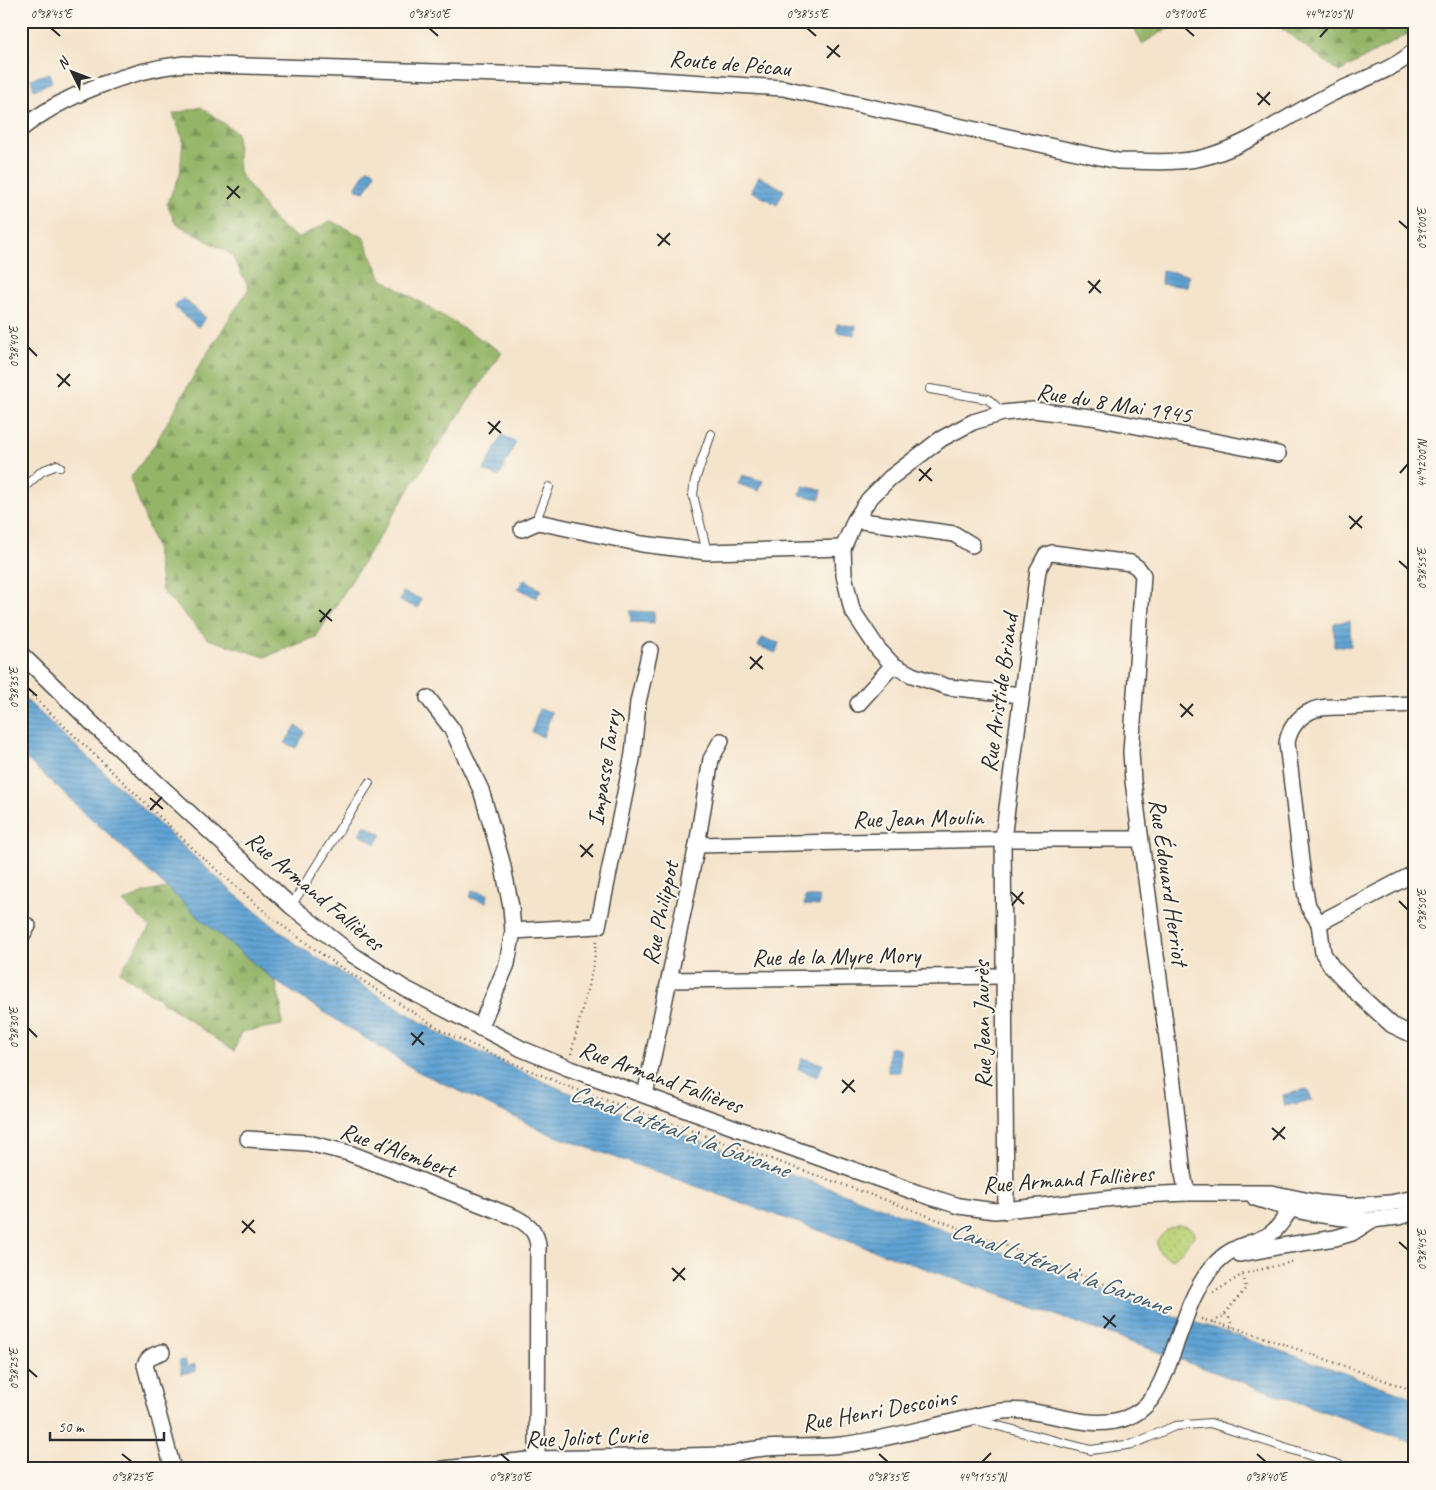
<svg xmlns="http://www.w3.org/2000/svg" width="1436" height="1490" font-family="Caveat,sans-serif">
<defs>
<pattern id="grass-dots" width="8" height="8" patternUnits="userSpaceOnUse" patternTransform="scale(1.25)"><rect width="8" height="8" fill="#bbd378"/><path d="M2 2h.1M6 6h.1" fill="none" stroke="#a1b568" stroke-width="1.8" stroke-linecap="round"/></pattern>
<pattern id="forest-firs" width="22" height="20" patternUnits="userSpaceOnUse" patternTransform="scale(1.25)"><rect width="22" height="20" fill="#94b568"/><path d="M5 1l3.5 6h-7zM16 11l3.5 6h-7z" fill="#799356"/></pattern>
<pattern id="water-rules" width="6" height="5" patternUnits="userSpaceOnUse" patternTransform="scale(1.25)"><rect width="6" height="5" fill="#60a3d4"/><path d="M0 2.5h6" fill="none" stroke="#4f85ac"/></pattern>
</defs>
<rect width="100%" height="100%" fill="#fbf7ec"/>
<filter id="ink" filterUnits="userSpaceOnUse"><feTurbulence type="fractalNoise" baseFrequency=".02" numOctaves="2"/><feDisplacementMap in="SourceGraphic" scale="10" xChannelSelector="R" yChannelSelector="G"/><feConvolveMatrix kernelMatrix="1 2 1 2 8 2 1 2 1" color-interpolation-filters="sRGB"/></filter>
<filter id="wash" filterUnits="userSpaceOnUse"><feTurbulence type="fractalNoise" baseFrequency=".0096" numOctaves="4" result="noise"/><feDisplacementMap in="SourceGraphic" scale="20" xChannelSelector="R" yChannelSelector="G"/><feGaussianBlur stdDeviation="1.12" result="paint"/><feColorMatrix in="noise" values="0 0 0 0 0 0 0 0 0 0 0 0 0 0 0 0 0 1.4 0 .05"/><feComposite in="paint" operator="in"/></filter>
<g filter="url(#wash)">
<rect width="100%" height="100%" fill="#f5e4cc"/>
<!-- grass -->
<path fill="url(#grass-dots)" stroke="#737f52" d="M 1179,1225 L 1187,1227 L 1194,1231 L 1194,1236 L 1180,1253 L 1172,1259 C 1161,1256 1157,1252 1157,1240 L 1167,1230 Z"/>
<!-- forest -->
<g fill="url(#forest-firs)" stroke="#60704a">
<path d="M 1131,21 L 1179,21 L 1142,44 Z"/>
<path d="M 1272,21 L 1415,21 L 1413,31 L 1339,72 Z"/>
<path d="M 201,107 L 237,133 L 239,172 L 276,223 L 298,238 L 331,221 L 363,237 L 382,279 L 502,352 L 426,463 L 316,637 L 265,657 L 208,639 L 162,591 L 156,548 L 130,478 L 154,446 L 201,363 L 249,288 L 231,254 L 175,223 L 167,203 L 180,175 L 183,139 L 173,114 Z"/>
<path d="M 167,888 L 202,920 L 275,981 L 281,1005 L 282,1025 L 241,1032 L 234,1051 L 120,972 L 150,927 L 123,902 L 147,892 Z"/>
</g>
<!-- water -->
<g fill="url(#water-rules)" stroke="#466780">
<path d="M 49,73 L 52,82 L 34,90 L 31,79 Z"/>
<path d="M 367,169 L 372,169 L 375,172 C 373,180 369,186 364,192 L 357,190 L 356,186 Z"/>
<path d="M 759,176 L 784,190 L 777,205 L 751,191 Z"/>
<path d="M 1162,270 L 1189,275 L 1187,287 L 1161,284 Z"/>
<path d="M 183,298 L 206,318 L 198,327 L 174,307 Z"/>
<path d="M 837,324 L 856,326 L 855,335 L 837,332 Z"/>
<path d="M 502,435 L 516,442 L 499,477 L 484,470 Z"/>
<path d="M 742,475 L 763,481 L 759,491 L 738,484 Z"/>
<path d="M 803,486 L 822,490 L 820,499 L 800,495 Z"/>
<path d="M 525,579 L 541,590 L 536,598 L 518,588 Z"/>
<path d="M 403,592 L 421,599 L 418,608 L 400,601 Z"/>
<path d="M 630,611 L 654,612 L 654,623 L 631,622 Z"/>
<path d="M 1350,621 L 1351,646 L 1334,647 L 1334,623 Z"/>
<path d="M 762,638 L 779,643 L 776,653 L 758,646 Z"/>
<path d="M 21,695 L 231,891 L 298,946 L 442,1035 L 567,1092 L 862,1200 L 1173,1316 L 1230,1333 L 1415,1398 L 1415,1444 L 550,1134 L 417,1071 L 275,981 L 202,920 L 21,754 Z"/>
<path d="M 539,709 L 552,712 L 543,737 L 532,732 Z"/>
<path d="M 296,726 L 305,732 L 296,748 L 285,743 Z"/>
<path d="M 365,825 L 382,835 L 376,844 L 359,834 Z"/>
<path d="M 472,890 L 488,894 L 487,902 L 470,898 Z"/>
<path d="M 805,897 L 819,897 L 819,906 L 804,905 Z"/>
<path d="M 889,1048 L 900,1048 L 900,1072 L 888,1072 Z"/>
<path d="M 802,1058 L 823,1064 L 817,1077 L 798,1069 Z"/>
<path d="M 1307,1089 L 1312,1100 L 1285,1106 L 1283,1095 Z"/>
<path d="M 185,1360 L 187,1367 L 195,1364 L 196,1371 L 182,1374 L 179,1361 Z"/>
</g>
</g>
<g filter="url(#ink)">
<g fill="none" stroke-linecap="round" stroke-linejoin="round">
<defs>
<g id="lane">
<path d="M 930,389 L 988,399 L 1003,413"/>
<path d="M 21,490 L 42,471 L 57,465 L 60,467"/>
<path d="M 538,522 L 538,515 L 549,487"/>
<path d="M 707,552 L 693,495 L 695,480 L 711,434"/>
<path d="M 291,906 L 369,783"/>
<path d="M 975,1420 L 1091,1450 L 1133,1444 L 1175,1426 L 1210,1423 L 1352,1469"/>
</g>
<g id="street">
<path d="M 21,129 C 63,95 130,70 184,64 L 628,78 L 783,88 L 1118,161 C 1145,161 1174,164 1201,158 C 1245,148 1290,114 1331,94 C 1355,82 1397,69 1415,50"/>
<path d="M 855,520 L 954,534 L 972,545"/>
<path d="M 522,529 L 538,522 L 642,544 L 707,552 L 843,548"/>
<path d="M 21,654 L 96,727 L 291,906 L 353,955 L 404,988 L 522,1049 L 568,1068 L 918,1193 L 959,1206 L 995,1211 L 1142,1195 L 1187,1193 L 1271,1193 L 1319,1203 L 1350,1206 L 1390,1203 L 1415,1198"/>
<path d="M 1021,695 L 948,687 L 912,675 L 893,665 L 878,649 L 852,610 L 844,575 L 843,548 L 855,520 L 869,499 L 890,478 L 941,439 L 973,422 L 1003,413 L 1033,410 L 1091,417 L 1278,454"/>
<path d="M 428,698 L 452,729 L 481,790 L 502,862 L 511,907 L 513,931 L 507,964 L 480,1028"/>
<path d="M 858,704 L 893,665"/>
<path d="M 1415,704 C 1392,705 1369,706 1346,707 C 1335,707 1321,706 1311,711 C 1298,717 1289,729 1287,743 L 1304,886 L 1308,906 L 1319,923 L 1323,953 L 1332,967 L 1358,994 L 1392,1025 L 1415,1036"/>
<path d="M 697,845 L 1003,839 L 1140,839"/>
<path d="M 1319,923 L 1415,873"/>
<path d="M 513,931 L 598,926 L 633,754 L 638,702 L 650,650"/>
<path d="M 21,937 L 28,926"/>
<path d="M 669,980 L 1003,976"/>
<path d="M 645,1095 L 697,845 L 711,759 L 721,741"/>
<path d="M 248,1139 L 308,1143 L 349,1153 L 514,1217 C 528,1224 536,1230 538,1245 L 537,1459"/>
<path d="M 1255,1198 C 1296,1212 1328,1218 1372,1220"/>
<path d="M 1006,1211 L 1003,839 L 1038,570 L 1046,555 L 1052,553 L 1131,563 L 1138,568 L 1143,575 L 1131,752 L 1133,781 L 1175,1099 L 1183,1174 L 1187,1193"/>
<path d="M 1240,1254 L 1282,1246 L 1335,1238 L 1352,1233 L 1372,1220 L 1398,1217 L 1415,1212"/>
<path d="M 1190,1305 C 1199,1284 1213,1259 1235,1249 C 1246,1243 1260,1241 1270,1234 C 1290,1220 1282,1204 1311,1208"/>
<path d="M 162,1352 C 153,1355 148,1357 145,1365 L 173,1469"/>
<path d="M 443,1469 L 537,1459 L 730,1455"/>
<path d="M 714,1469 C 722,1462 729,1455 739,1452 C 771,1444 808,1449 841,1445 C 877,1441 913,1431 948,1423 C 966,1419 985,1413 1003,1411 C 1045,1406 1085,1433 1126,1418 C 1148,1410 1158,1391 1166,1371"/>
</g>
</defs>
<!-- lane casing -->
<use href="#lane" stroke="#494743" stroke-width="10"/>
<!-- street casing -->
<use href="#street" stroke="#494743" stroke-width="18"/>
<!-- path -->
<g stroke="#494743" stroke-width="2.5" stroke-dasharray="1 4" stroke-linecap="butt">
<path d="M 21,685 L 201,856 L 272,918 L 331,961 L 443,1031 L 494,1055 L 569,1087 L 897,1204 L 1172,1310"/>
<path d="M 571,1054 L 594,962 L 597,940"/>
<path d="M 1213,1293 L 1243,1274 L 1295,1261"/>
<path d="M 1225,1314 L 1229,1318 L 1233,1327"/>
<path d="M 1201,1319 L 1246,1331 L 1415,1391"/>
<path d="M 1213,1322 L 1222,1317 L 1246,1288 L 1243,1274"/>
</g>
<!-- lane -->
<use href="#lane" stroke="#fff" stroke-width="8"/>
<!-- street -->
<use href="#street" stroke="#fff" stroke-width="15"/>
<defs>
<path id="street-bridge" d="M 1166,1371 L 1190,1305"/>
</defs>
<!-- street-bridge casing -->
<use href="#street-bridge" stroke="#494743" stroke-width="18" stroke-linecap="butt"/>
<!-- street-bridge -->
<use href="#street-bridge" stroke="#fff" stroke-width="15"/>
</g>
</g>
<!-- ticks -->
<path fill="none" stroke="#2b2b2b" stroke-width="2" d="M 51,28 L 60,36M 429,28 L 438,36M 807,28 L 816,36M 1185,28 L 1194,36M 1320,37 L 1328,28M 827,46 L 840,57M 827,58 L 839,45M 1257,93 L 1270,105M 1258,105 L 1270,92M 227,186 L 240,198M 227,199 L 239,186M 1399,221 L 1408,229M 657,234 L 670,245M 658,246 L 670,233M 1088,281 L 1101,293M 1089,293 L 1100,280M 28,347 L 37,356M 57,374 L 70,386M 58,387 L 70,374M 488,422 L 501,433M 489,434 L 500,421M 919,469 L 932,481M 1400,473 L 1408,464M 919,481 L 931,468M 1349,516 L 1362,528M 1350,529 L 1362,516M 1399,561 L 1408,569M 319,610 L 332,621M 320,622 L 331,609M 750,657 L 763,669M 750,669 L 762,656M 28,688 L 37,696M 1180,704 L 1193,716M 1181,717 L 1193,704M 150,798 L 163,809M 150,810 L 162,797M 580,845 L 593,857M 581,857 L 593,844M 1011,892 L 1024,904M 1399,901 L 1408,910M 1012,905 L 1023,892M 28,1028 L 37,1037M 411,1033 L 424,1045M 412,1045 L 423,1032M 842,1080 L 855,1092M 842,1093 L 854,1080M 1272,1128 L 1285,1139M 1273,1140 L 1285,1127M 242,1221 L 255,1233M 242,1233 L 254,1220M 1399,1242 L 1408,1250M 672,1268 L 685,1280M 673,1281 L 685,1268M 1103,1316 L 1116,1327M 1104,1328 L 1115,1315M 28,1369 L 37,1377M 122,1454 L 132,1462M 501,1454 L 510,1462M 879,1454 L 888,1462M 1257,1454 L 1266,1462M 982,1462 L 991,1453"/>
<g text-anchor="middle" stroke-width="4" stroke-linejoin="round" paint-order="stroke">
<!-- street labels -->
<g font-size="24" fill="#2b2b2b" stroke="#fbf7ec">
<text transform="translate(730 63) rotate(5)" y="8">Route de Pécau</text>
<text transform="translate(1114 403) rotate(9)" y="8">Rue du 8 Mai 1945</text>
<text transform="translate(999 693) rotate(-82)" y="8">Rue Aristide Briand</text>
<text transform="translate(604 768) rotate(-81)" y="8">Impasse Tarry</text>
<text transform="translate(918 818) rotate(-1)" y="8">Rue Jean Moulin</text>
<text transform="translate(1169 882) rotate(82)" y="8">Rue Édouard Herriot</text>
<text transform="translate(315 891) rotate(40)" y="8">Rue Armand Fallières</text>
<text transform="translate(660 913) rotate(-78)" y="8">Rue Philippot</text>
<text transform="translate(836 956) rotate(-1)" y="8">Rue de la Myre Mory</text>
<text transform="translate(982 1025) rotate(-91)" y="8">Rue Jean Jaurès</text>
<text transform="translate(661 1077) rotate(20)" y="8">Rue Armand Fallières</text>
<text transform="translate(398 1150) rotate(20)" y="8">Rue d'Alembert</text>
<text transform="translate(1068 1179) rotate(-4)" y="8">Rue Armand Fallières</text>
<text transform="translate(879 1410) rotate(-10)" y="8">Rue Henri Descoins</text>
<text transform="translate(586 1437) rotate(-2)" y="8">Rue Joliot Curie</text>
</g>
<!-- water labels -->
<g font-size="25" font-style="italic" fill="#405b6f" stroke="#fbf7ec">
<text transform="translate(680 1130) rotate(20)" y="9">Canal Latéral à la Garonne</text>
<text transform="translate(1061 1267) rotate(20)" y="9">Canal Latéral à la Garonne</text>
</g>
</g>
<!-- margin -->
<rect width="1436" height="1490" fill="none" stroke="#fbf7ec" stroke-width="55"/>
<!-- north arrow -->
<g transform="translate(72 72) rotate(312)" stroke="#fbf7ec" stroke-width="4" paint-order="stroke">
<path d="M0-4L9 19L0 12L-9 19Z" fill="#2b2b2b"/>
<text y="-8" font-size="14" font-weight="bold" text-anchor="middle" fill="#2b2b2b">N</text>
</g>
<!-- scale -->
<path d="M50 1432v8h114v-8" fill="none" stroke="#2b2b2b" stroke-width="2.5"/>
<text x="58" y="1432" font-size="15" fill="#2b2b2b" stroke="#fbf7ec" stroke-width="4" paint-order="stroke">50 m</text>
<rect x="28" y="28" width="1380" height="1434" fill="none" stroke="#2b2b2b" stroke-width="2"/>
<g font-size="12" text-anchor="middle" fill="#2b2b2b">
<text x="51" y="18">0°38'45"E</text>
<text x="429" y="18">0°38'50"E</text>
<text x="807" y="18">0°38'55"E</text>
<text x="1185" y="18">0°39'00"E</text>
<text x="1328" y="18">44°12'05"N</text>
<text transform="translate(1422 229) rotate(-90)" y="4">0°39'00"E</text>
<text transform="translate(14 347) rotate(-90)" y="4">0°38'40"E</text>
<text transform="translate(1422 464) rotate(-90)" y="4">44°12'00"N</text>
<text transform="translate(1422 569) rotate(-90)" y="4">0°38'55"E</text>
<text transform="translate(14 688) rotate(-90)" y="4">0°38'35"E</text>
<text transform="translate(1422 910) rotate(-90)" y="4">0°38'50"E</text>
<text transform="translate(14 1028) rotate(-90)" y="4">0°38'30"E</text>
<text transform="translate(1422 1250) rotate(-90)" y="4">0°38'45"E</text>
<text transform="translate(14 1369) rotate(-90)" y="4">0°38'25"E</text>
<text x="132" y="1481">0°38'25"E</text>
<text x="510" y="1481">0°38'30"E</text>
<text x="888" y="1481">0°38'35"E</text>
<text x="982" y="1481">44°11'55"N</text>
<text x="1266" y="1481">0°38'40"E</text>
</g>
</svg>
